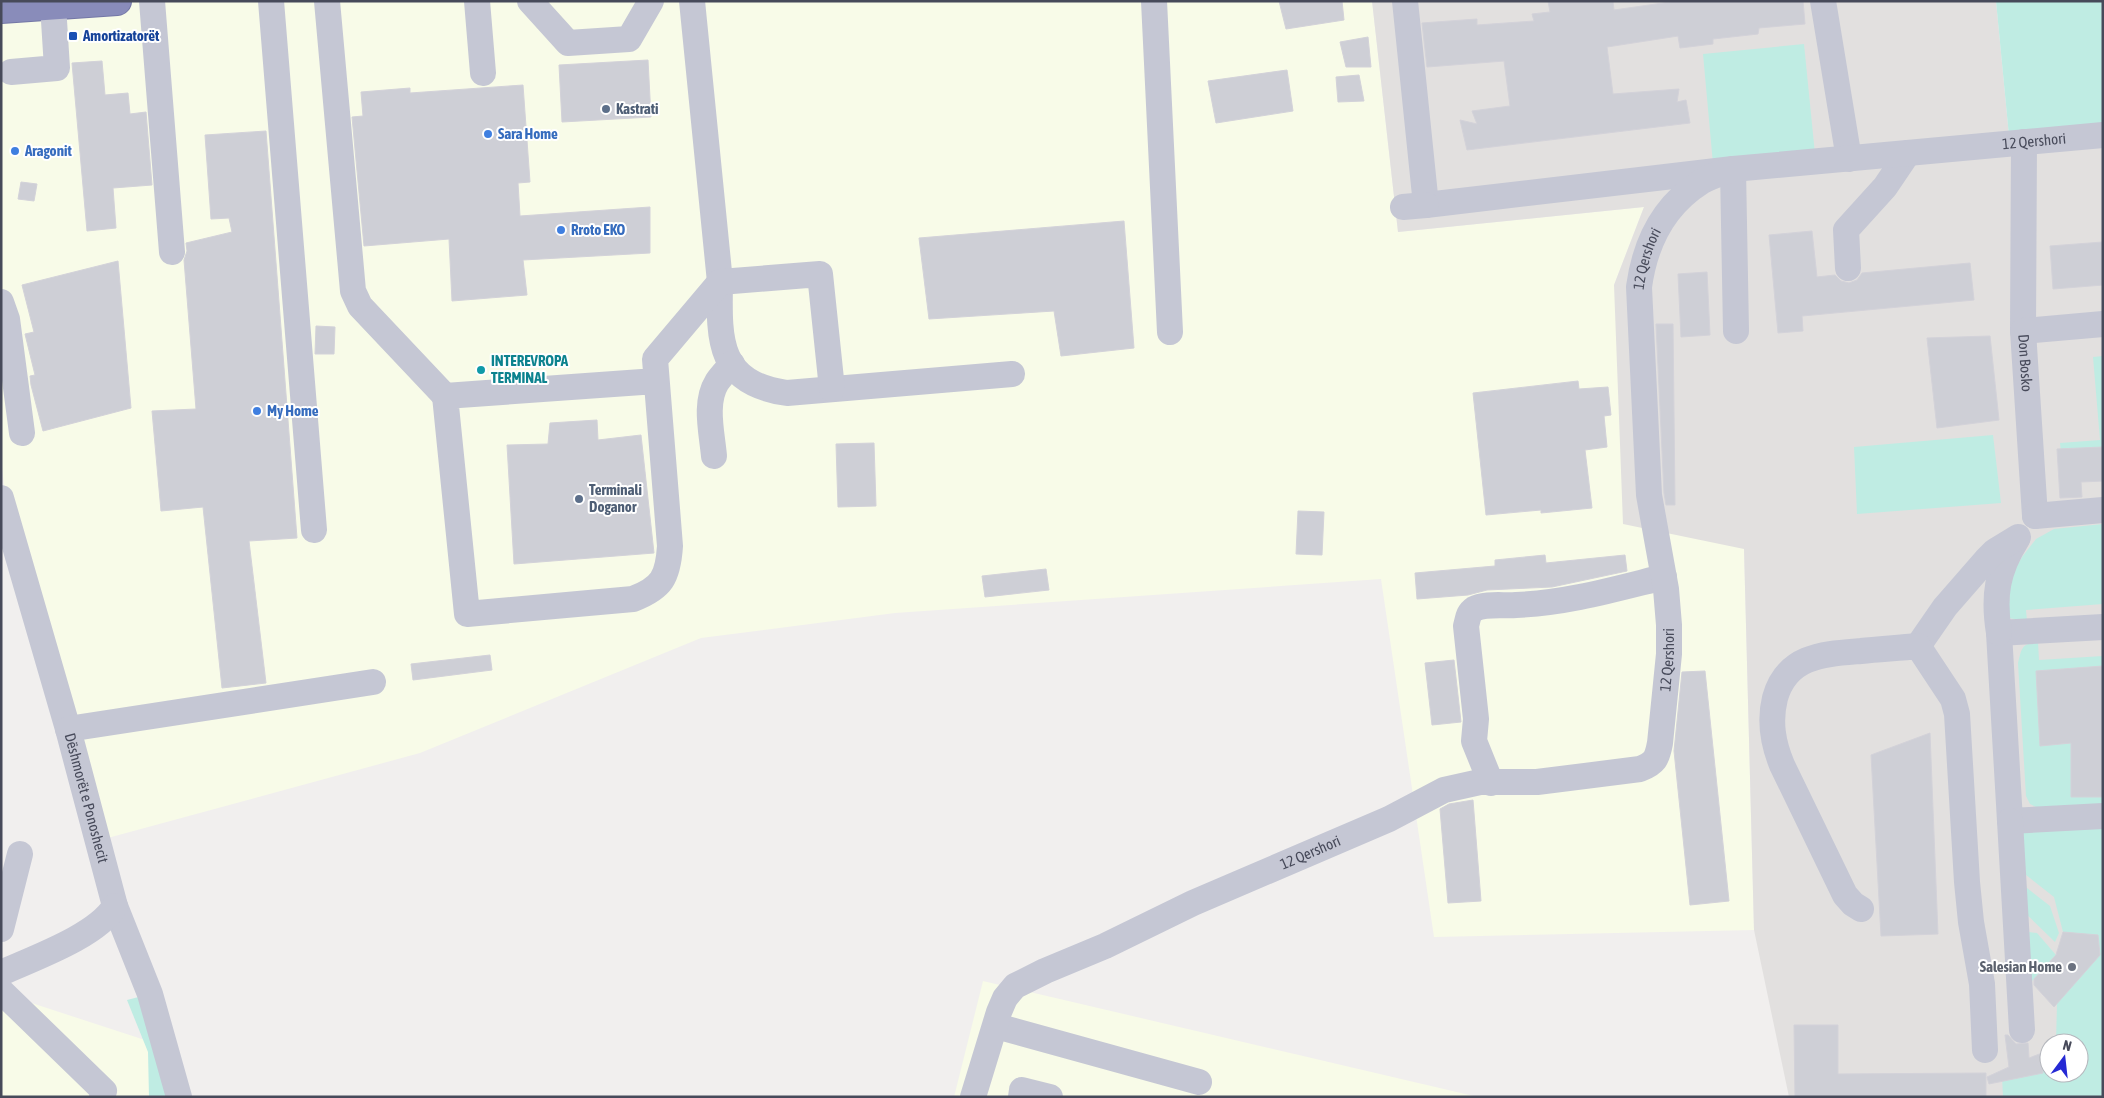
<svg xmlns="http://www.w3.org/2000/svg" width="2104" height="1098" font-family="'Asap Condensed',sans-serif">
<rect width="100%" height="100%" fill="#f1efee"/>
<!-- commercial -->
<g fill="#f8fbe8">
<path d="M 1,1 L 1372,1 L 1398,232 L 1644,207 L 1614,285 L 1744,549 L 1754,930 L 1434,937 L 1381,579 L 895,613 L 701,638 L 420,753 L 104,839 L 6,503 L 1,458 Z"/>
<path d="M 983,981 L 1478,1097 L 954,1097 Z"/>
<path d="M 1,993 L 151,1042 L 151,1097 L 1,1097 Z"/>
</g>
<!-- education -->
<g fill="#e2e0df" fill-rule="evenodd">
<path d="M 1372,1 L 1829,1 L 1846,157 L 2103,133 L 2103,1097 L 1789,1097 L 1754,930 L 1744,549 L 1623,524 L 1614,285 L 1644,207 L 1398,232 ZM 2049,1043 L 2079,1043 L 2079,1073 L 2049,1073 Z"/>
<path d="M 1836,1 L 1996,1 L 2009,136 L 1850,151 Z"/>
</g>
<!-- green -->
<g fill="#bfece3">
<path d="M 1996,1 L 2103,1 L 2103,129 L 2009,136 Z"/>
<path d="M 1804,44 L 1815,154 L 1713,164 L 1703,54 Z"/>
<path d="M 2103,356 L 2103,471 L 2064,482 L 2060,443 L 2100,440 L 2093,357 Z"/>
<path d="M 1993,435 L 2001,503 L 1857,514 L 1854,447 Z"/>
<path d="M 2103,524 L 2103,604 L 2026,610 L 2027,621 L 2008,618 L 2011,577 L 2022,557 L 2036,539 L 2054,529 Z"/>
<path d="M 2038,642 L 2039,660 L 2103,656 L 2103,666 L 2036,671 L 2040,746 L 2071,743 L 2071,797 L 2103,797 L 2103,809 L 2042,810 L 2030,804 L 2026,796 L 2018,663 C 2022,648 2021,644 2038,642 Z"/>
<path d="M 2103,822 L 2103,1097 L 2003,1097 L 2002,1076 L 2043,1073 L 2042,1053 L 2049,1052 L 2049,1073 L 2079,1073 L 2079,1043 L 2056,1043 L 2057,1003 L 2100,955 L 2098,935 L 2063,932 L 2054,897 L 2016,867 L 2015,826 Z"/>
<path d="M 2018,881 L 2050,906 L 2059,933 L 2055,942 L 2019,907 Z"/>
<path d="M 2029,932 L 2037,933 L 2056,955 L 2031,982 Z"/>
<path d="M 150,994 L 179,1097 L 149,1097 L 148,1052 L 127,1000 Z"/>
</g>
<!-- building -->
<g fill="#cecfd6" stroke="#d3d2d9">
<path d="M 1279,1 L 1342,1 L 1344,20 L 1286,29 Z"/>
<path d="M 1548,1 L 1613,2 L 1614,10 L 1677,1 L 1803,1 L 1805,24 L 1759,28 L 1758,34 L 1713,39 L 1713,44 L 1680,48 L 1678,36 L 1607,47 L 1613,94 L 1679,89 L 1677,102 L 1686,100 L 1690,123 L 1467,150 L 1460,120 L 1477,124 L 1472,111 L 1510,106 L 1504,61 L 1427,67 L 1422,23 L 1477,19 L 1477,25 L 1534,21 L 1532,14 L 1550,12 Z"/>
<path d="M 1368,37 L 1371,67 L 1346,67 L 1340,42 Z"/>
<path d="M 648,60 L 651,117 L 562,122 L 559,65 Z"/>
<path d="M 102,61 L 105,95 L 128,93 L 130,114 L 146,112 L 152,185 L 113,188 L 116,228 L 87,231 L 72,63 Z"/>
<path d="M 1287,70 L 1293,111 L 1216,123 L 1208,81 Z"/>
<path d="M 1359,75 L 1364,101 L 1338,102 L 1336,77 Z"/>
<path d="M 523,85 L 530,182 L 518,183 L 520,216 L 650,207 L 650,253 L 523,260 L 527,295 L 452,301 L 449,239 L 364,246 L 352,117 L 363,116 L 361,92 L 410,88 L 410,93 Z"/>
<path d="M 266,131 L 297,538 L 249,541 L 266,683 L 222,688 L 203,507 L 161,511 L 152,411 L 196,409 L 184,260 L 187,251 L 186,243 L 232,232 L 229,218 L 211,219 L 205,135 Z"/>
<path d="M 21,182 L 37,184 L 34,201 L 18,199 Z"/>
<path d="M 1124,221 L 1134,348 L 1061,356 L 1054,311 L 929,319 L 919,238 Z"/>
<path d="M 1812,231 L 1817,277 L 1835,275 L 1841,281 L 1849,283 L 1857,280 L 1862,273 L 1970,263 L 1974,300 L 1802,316 L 1803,331 L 1778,333 L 1769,235 Z"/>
<path d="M 2103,242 L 2103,285 L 2053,289 L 2050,246 Z"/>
<path d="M 118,261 L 131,408 L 43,431 L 31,385 L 30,376 L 35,375 L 25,334 L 34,332 L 22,285 Z"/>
<path d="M 1707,272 L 1710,335 L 1681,337 L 1678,274 Z"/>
<path d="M 1656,324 L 1673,324 L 1675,505 L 1666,505 L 1664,493 Z"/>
<path d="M 316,326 L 335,327 L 334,354 L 315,354 Z"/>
<path d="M 1990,336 L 1999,420 L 1937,428 L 1927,338 Z"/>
<path d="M 1578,381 L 1579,389 L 1608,387 L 1611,415 L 1604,416 L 1607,447 L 1585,450 L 1592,508 L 1541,513 L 1541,510 L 1486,515 L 1473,393 Z"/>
<path d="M 597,420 L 598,440 L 641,435 L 654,553 L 514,564 L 507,445 L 548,444 L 550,423 Z"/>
<path d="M 874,443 L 876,506 L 838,507 L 836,444 Z"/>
<path d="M 2103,447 L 2103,481 L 2081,482 L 2082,497 L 2060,498 L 2057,449 Z"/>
<path d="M 1298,511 L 1324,512 L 1322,555 L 1296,554 Z"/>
<path d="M 1545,555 L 1546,563 L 1625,555 L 1627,571 L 1552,587 L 1487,590 L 1468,595 L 1417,599 L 1415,573 L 1495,566 L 1495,560 Z"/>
<path d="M 1046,569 L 1049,590 L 985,597 L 982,576 Z"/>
<path d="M 490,655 L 492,670 L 413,680 L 411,664 Z"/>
<path d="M 1454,660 L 1461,722 L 1432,725 L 1425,663 Z"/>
<path d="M 2103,666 L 2103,797 L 2071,797 L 2071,743 L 2040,746 L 2036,671 Z"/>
<path d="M 1705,671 L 1729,901 L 1690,905 L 1674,751 L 1682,672 Z"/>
<path d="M 1930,733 L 1938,934 L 1881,936 L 1871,755 Z"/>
<path d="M 1473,800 L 1481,901 L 1448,903 L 1440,809 L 1449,804 Z"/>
<path d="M 2063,932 L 2098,935 L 2100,955 L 2054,1007 L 2034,985 L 2034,979 L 2056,955 Z"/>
<path d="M 1794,1025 L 1838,1025 L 1838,1074 L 1986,1073 L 1986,1097 L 1795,1097 Z"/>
<path d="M 2005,1035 L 2008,1035 L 2016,1044 L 2028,1043 L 2029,1058 L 2042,1053 L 2043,1073 L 1989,1084 L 1987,1077 L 2009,1067 Z"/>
</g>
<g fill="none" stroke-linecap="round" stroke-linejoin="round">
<defs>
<path id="highway" d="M 1,9 L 117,1"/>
</defs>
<!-- highway casing -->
<use href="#highway" stroke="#7477a6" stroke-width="30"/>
<!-- minor -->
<g stroke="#c5c7d4" stroke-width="26">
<path d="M 152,1 L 172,252"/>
<path d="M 271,1 L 314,530"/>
<path d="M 327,1 L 353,291 L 360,306 L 445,396"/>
<path d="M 477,1 L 483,73"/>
<path d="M 530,1 L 568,43 L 629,39 L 651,1"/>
<path d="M 692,1 L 720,282 C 719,340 717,383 787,393 L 1012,374"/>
<path d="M 1154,1 L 1170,332"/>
<path d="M 1405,1 L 1426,205 L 1733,169 L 1736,331"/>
<path d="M 1823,1 L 1849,159"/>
<path d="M 11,72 L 57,68 L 53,5"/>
<path id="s1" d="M 2024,142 L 2023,331 L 2035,516"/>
<path d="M 1403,207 L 1426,205"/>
<path d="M 1848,268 L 1846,230 L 1885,187 L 1908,153"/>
<path d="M 1,302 L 7,319 L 22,433"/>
<path d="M 2023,331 L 2103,324"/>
<path d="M 656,381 L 445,396 L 467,614 L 633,599 C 662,588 668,577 670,546 L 655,359 L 720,282 L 820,274 L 832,389"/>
<path d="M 714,456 C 712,433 704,403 717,382 C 721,376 727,370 732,364"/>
<path id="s2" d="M 1,498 L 68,729 L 115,906 L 150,994 L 179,1097"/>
<path d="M 2035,516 L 2103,510"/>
<path d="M 2103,627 L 1999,633 L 2010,821 L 2103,816"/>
<path d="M 1999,633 C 1993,596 1997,571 2017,539"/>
<path d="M 1918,646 L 1945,607 L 1986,560 L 1995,551 L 2018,537"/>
<path d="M 68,729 L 373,682"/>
<path d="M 1491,783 L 1474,741 L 1476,719 L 1466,626 C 1468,619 1468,613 1474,609 C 1485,603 1504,606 1516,605 C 1567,603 1615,589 1664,577"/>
<path d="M 2010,821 L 2022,1030"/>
<path d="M 1861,909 L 1853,904 L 1845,895 L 1782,765 C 1773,743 1769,722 1775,698 C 1787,655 1824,654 1861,651 C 1880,649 1899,648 1918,646 L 1953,699 L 1957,714 L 1967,882 L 1971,922 L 1982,984 L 1985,1050"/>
<path d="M 1,929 L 20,854"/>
<path d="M 1,973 C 34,958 97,936 115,906"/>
<path d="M 1,991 L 104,1091 L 102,1097"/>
<path d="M 996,1026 L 1199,1082"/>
<path id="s3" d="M 973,1097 L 999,1012 L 1005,998 L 1015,986 L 1045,971 L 1105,946 L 1193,903 L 1389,819 L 1444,790 L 1480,782 L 1537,782 L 1640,769 C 1655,763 1657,759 1660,743 L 1669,654 L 1669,625 L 1666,589 L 1649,495 L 1639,287 C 1645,243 1663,206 1701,182 C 1710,176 1723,173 1733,169 L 2103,135"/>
<path d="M 1021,1097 L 1022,1090 L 1050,1097"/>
</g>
<!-- highway -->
<use href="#highway" stroke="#898cba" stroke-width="28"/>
</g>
<!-- markers -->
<rect fill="#1a4fb4" stroke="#fff" stroke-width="2" x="68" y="31" width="10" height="10" rx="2.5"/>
<g fill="#5c6f8a" stroke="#fff" stroke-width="2">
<circle cx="606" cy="109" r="5"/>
<circle cx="579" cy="499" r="5"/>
</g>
<g fill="#3f7fe0" stroke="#fff" stroke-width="2">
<circle cx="488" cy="134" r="5"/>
<circle cx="15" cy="151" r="5"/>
<circle cx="561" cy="230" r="5"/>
<circle cx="257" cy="411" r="5"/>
</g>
<circle fill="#0f9aa8" stroke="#fff" stroke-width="2" cx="481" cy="370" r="5"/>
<circle fill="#6b7280" stroke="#fff" stroke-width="2" cx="2072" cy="967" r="5"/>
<g text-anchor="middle" stroke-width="4" stroke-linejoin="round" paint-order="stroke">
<!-- transit labels -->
<g font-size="15" font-weight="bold" fill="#164399" stroke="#fff" text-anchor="start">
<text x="83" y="41">Amortizatorët</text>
</g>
<!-- service labels -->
<g font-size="15" font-weight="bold" fill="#4e5e75" stroke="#fff" text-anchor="start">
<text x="616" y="114">Kastrati</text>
<text x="589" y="495">Terminali<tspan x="589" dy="17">Doganor</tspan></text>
</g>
<!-- shop labels -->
<g font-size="15" font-weight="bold" fill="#366cbe" stroke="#fff" text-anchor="start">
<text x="498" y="139">Sara Home</text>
<text x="25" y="156">Aragonit</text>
<text x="571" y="235">Rroto EKO</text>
<text x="267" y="416">My Home</text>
</g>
<!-- street labels -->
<g font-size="15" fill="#474a5a" stroke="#fff">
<text dy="5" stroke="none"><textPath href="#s3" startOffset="1746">12 Qershori</textPath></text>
<text dy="5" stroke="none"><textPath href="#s3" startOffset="1312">12 Qershori</textPath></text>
<text dy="5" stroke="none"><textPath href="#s1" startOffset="221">Don Bosko</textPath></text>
<text dy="5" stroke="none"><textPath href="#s3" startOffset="908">12 Qershori</textPath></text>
<text dy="5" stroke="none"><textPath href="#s2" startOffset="312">Dëshmorët e Ponoshecit</textPath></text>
<text dy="5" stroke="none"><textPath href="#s3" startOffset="444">12 Qershori</textPath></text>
</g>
<!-- culture labels -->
<g font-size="15" font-weight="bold" fill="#0d838f" stroke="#fff" text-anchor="start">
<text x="491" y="366">INTEREVROPA<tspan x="491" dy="17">TERMINAL</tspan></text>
</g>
<!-- worship labels -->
<g font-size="15" font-weight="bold" fill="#5b616d" stroke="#fff" text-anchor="end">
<text x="2062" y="972">Salesian Home</text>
</g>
</g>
<!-- border -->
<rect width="2104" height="1098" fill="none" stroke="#474a5a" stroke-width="5"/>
<!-- north arrow -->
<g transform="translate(2064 1058) rotate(15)"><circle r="24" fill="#ffffff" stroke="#b5b7bd"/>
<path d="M0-4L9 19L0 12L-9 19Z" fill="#2529d4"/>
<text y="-8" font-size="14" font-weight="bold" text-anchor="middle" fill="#474a5a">N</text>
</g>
</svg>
